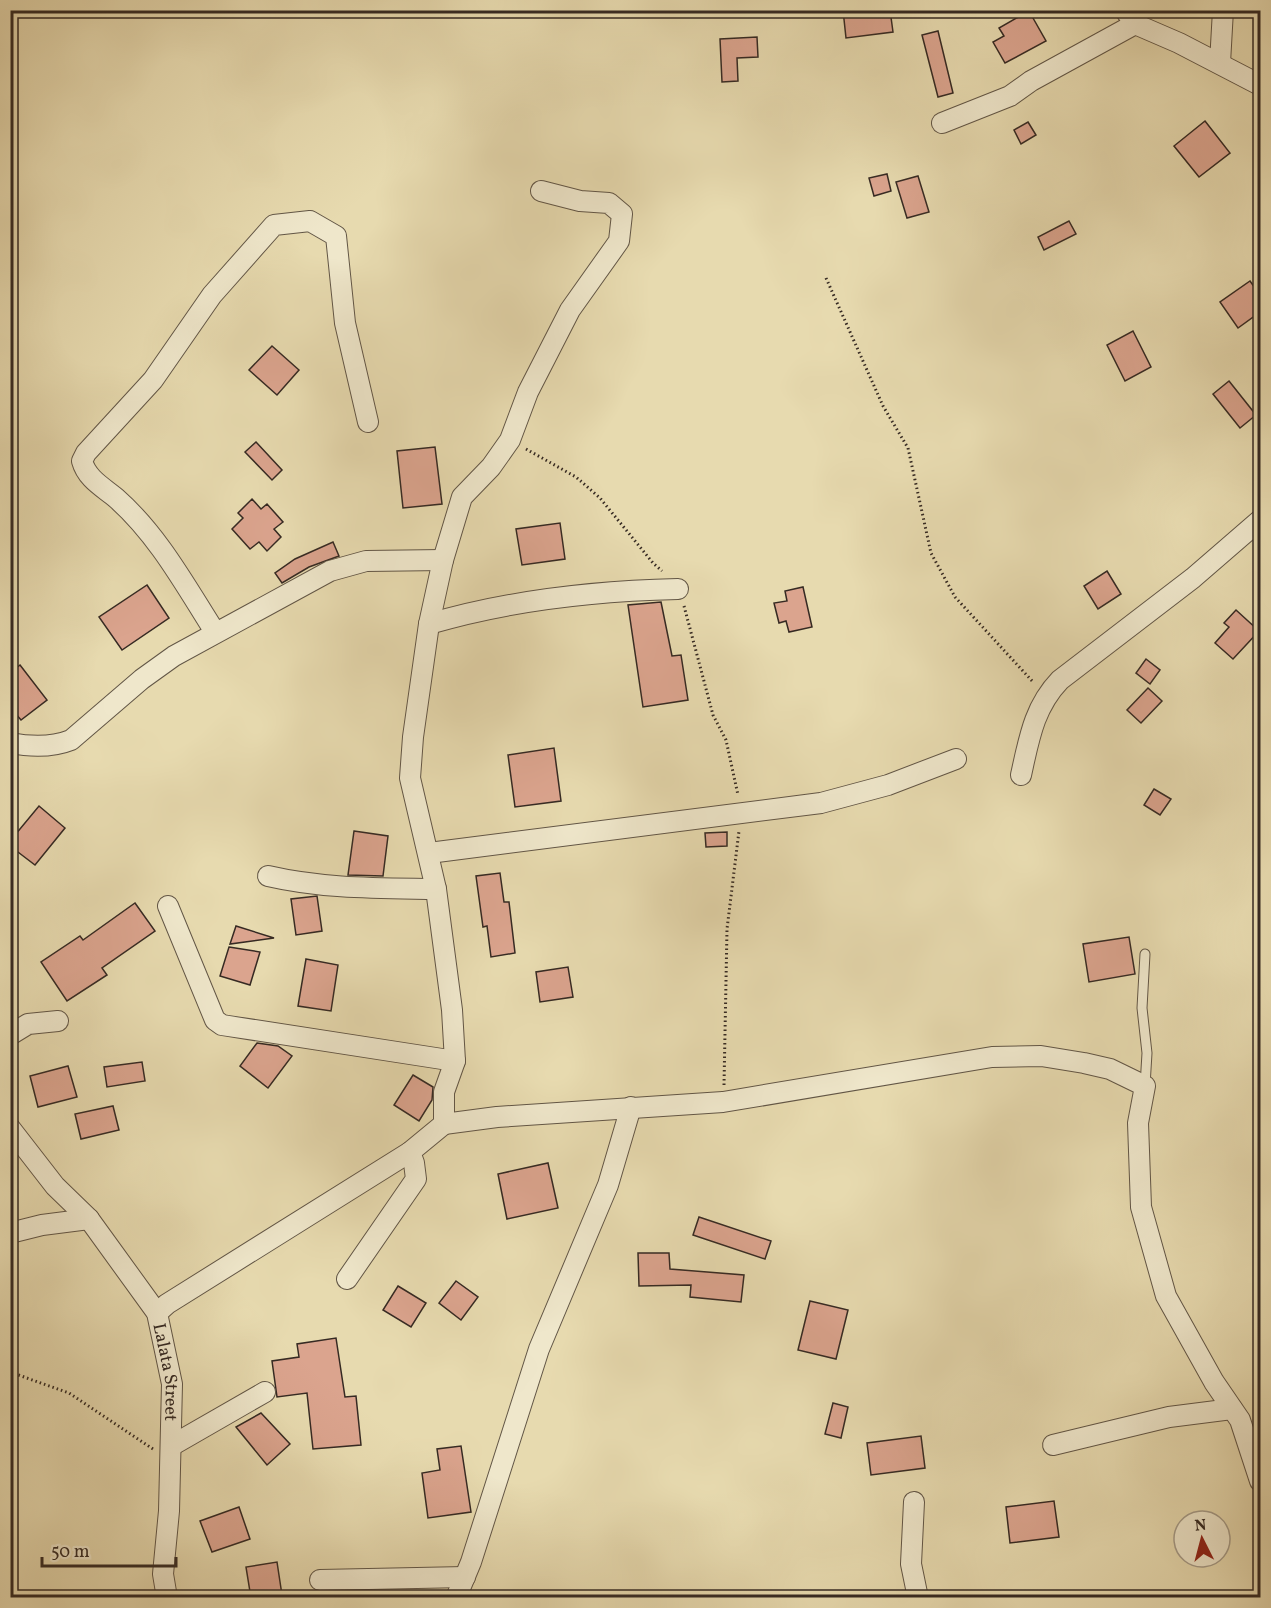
<svg xmlns="http://www.w3.org/2000/svg" width="1271" height="1608" font-family="Vollkorn,serif">
<rect width="100%" height="100%" fill="#e7daaf"/>
<filter id="stains"><feTurbulence type="fractalNoise" baseFrequency=".00333" numOctaves="4"/><feColorMatrix values="0 0 0 0 .2 0 0 0 0 .09 0 0 0 0 .02 0 0 0 .5 -.17"/></filter>
<radialGradient id="worn" r=".72"><stop offset=".6" stop-color="#630" stop-opacity="0"/><stop offset="1" stop-color="#630" stop-opacity=".3"/></radialGradient>
<!-- building -->
<g fill="#dba48e" stroke="#362a23" stroke-width="1.5">
<path d="M 843,10 L 890,10 L 893,32 L 846,38 Z"/>
<path d="M 1029,11 L 1046,41 L 1005,63 L 993,42 L 1004,36 L 999,28 Z"/>
<path d="M 938,31 L 953,93 L 938,97 L 922,35 Z"/>
<path d="M 757,37 L 758,57 L 737,58 L 738,81 L 722,82 L 720,39 Z"/>
<path d="M 1205,121 L 1230,153 L 1199,177 L 1174,146 Z"/>
<path d="M 1028,122 L 1036,135 L 1021,144 L 1014,130 Z"/>
<path d="M 887,174 L 891,191 L 874,196 L 869,178 Z"/>
<path d="M 918,176 L 929,212 L 907,218 L 896,182 Z"/>
<path d="M 1069,221 L 1076,234 L 1044,250 L 1038,237 Z"/>
<path d="M 1250,281 L 1260,295 L 1260,312 L 1238,328 L 1220,302 Z"/>
<path d="M 1133,331 L 1151,367 L 1125,381 L 1107,345 Z"/>
<path d="M 272,346 L 299,370 L 277,395 L 249,370 Z"/>
<path d="M 1229,381 L 1256,415 L 1240,428 L 1213,394 Z"/>
<path d="M 256,442 L 282,470 L 272,480 L 245,452 Z"/>
<path d="M 435,447 L 442,504 L 403,508 L 397,451 Z"/>
<path d="M 252,499 L 261,509 L 267,504 L 283,522 L 274,529 L 281,537 L 267,551 L 259,542 L 250,549 L 232,529 L 243,518 L 238,513 Z"/>
<path d="M 560,523 L 565,559 L 522,565 L 516,529 Z"/>
<path d="M 333,542 L 339,556 L 309,567 L 282,583 L 275,573 L 295,559 Z"/>
<path d="M 1107,571 L 1121,594 L 1098,609 L 1084,586 Z"/>
<path d="M 147,585 L 169,618 L 122,650 L 99,617 Z"/>
<path d="M 803,587 L 812,627 L 789,632 L 786,621 L 779,623 L 774,603 L 787,601 L 785,591 Z"/>
<path d="M 661,602 L 672,656 L 681,655 L 688,700 L 643,707 L 628,605 Z"/>
<path d="M 1236,610 L 1259,631 L 1233,659 L 1215,643 L 1229,627 L 1224,623 Z"/>
<path d="M 1146,659 L 1160,670 L 1150,684 L 1136,673 Z"/>
<path d="M 20,665 L 47,700 L 21,720 L 10,707 L 10,673 Z"/>
<path d="M 1148,688 L 1162,701 L 1141,723 L 1127,710 Z"/>
<path d="M 554,748 L 561,801 L 515,807 L 508,755 Z"/>
<path d="M 1154,789 L 1171,799 L 1160,815 L 1144,805 Z"/>
<path d="M 39,806 L 65,828 L 35,865 L 10,846 L 10,841 Z"/>
<path d="M 354,831 L 388,836 L 383,876 L 348,875 Z"/>
<path d="M 727,832 L 727,846 L 706,847 L 705,833 Z"/>
<path d="M 500,873 L 504,902 L 509,902 L 515,953 L 491,957 L 487,926 L 483,927 L 476,876 Z"/>
<path d="M 317,896 L 322,931 L 296,935 L 291,899 Z"/>
<path d="M 135,903 L 155,931 L 102,968 L 107,975 L 67,1001 L 41,962 L 80,936 L 83,940 Z"/>
<path d="M 236,926 L 274,938 L 230,944 Z"/>
<path d="M 1129,937 L 1135,974 L 1089,982 L 1083,944 Z"/>
<path d="M 229,947 L 260,952 L 250,985 L 220,976 Z"/>
<path d="M 306,959 L 338,965 L 331,1011 L 298,1006 Z"/>
<path d="M 568,967 L 573,997 L 540,1002 L 536,972 Z"/>
<path d="M 257,1043 L 278,1046 L 292,1056 L 268,1088 L 240,1066 Z"/>
<path d="M 142,1062 L 145,1081 L 107,1087 L 104,1067 Z"/>
<path d="M 68,1066 L 77,1097 L 38,1107 L 30,1076 Z"/>
<path d="M 413,1075 L 433,1087 L 432,1100 L 419,1121 L 394,1105 Z"/>
<path d="M 113,1106 L 119,1130 L 81,1139 L 75,1114 Z"/>
<path d="M 548,1163 L 558,1208 L 507,1219 L 498,1174 Z"/>
<path d="M 699,1217 L 771,1241 L 765,1259 L 693,1235 Z"/>
<path d="M 638,1253 L 669,1253 L 670,1269 L 744,1275 L 741,1302 L 690,1297 L 691,1285 L 639,1286 Z"/>
<path d="M 456,1281 L 478,1297 L 461,1320 L 439,1303 Z"/>
<path d="M 398,1286 L 426,1303 L 411,1327 L 383,1310 Z"/>
<path d="M 810,1301 L 848,1310 L 836,1359 L 798,1350 Z"/>
<path d="M 336,1338 L 345,1397 L 356,1396 L 361,1445 L 313,1449 L 307,1393 L 277,1397 L 272,1361 L 299,1357 L 297,1344 Z"/>
<path d="M 833,1403 L 848,1407 L 841,1438 L 825,1434 Z"/>
<path d="M 261,1413 L 290,1444 L 267,1465 L 236,1427 Z"/>
<path d="M 921,1436 L 925,1468 L 871,1475 L 867,1443 Z"/>
<path d="M 461,1446 L 471,1512 L 428,1518 L 422,1473 L 440,1470 L 437,1449 Z"/>
<path d="M 1054,1501 L 1059,1537 L 1010,1543 L 1006,1507 Z"/>
<path d="M 239,1507 L 250,1539 L 212,1552 L 200,1521 Z"/>
<path d="M 277,1562 L 282,1595 L 251,1598 L 246,1567 Z"/>
</g>
<g fill="none" stroke-linecap="round" stroke-linejoin="round">
<defs>
<path id="service" d="M 1145,1086 L 1147,1053 L 1142,1008 L 1145,954"/>
<g id="minor">
<path d="M 1125,10 L 1135,24 L 1179,43 L 1260,85"/>
<path d="M 1220,63 L 1223,10"/>
<path d="M 942,123 L 1010,96 L 1031,81 L 1135,24"/>
<path d="M 429,624 C 510,600 593,591 678,589"/>
<path d="M 215,632 C 185,585 158,535 116,498 C 103,487 87,479 82,461 L 86,453 L 153,380 L 212,295 L 274,225 L 310,221 L 336,236 L 345,323 L 368,422"/>
<path d="M 10,743 C 31,747 51,748 71,740 L 142,679 L 174,656 L 330,571 L 366,561 L 443,560"/>
<path d="M 1021,775 C 1029,739 1034,707 1060,680 L 1193,578 L 1260,520"/>
<path d="M 429,853 L 821,803 L 888,785 L 956,759"/>
<path d="M 268,876 C 324,889 379,888 436,889"/>
<path d="M 168,906 L 215,1020 L 222,1025 L 455,1061"/>
<path d="M 10,1035 L 28,1024 L 58,1021"/>
<path d="M 444,1124 L 497,1117 L 723,1102 L 992,1057 L 1041,1056 L 1084,1063 L 1110,1069 L 1145,1086 L 1138,1123 L 1141,1207 L 1166,1296 L 1214,1382 L 1240,1420 L 1260,1481"/>
<path id="s1" d="M 10,1128 L 55,1186 L 89,1219 L 157,1313 L 172,1384 L 169,1511 L 163,1574 L 167,1598"/>
<path d="M 10,1233 L 42,1225 L 89,1219"/>
<path d="M 347,1279 L 416,1179 L 414,1163 L 410,1152"/>
<path d="M 157,1313 L 167,1304 L 410,1152 L 444,1124 L 444,1092 L 455,1061 L 452,1010 L 436,889 L 410,778 L 413,737 L 429,624 L 443,560 L 462,497 L 491,467 L 510,440 L 528,392 L 570,310 L 619,241 L 622,214 L 609,203 L 580,201 L 541,191"/>
<path d="M 1053,1445 L 1169,1417 L 1232,1409"/>
<path d="M 171,1446 L 265,1392"/>
<path d="M 914,1502 L 911,1564 L 918,1598"/>
<path d="M 320,1580 L 465,1577"/>
<path d="M 456,1598 L 471,1562 L 539,1349 L 608,1185 L 631,1107"/>
</g>
</defs>
<!-- service casing -->
<use href="#service" stroke="#625646" stroke-width="11"/>
<!-- minor casing -->
<use href="#minor" stroke="#625646" stroke-width="22"/>
<!-- path -->
<g stroke="#362a23" stroke-width="3" stroke-dasharray="1.5 3" stroke-linecap="butt">
<path d="M 826,278 L 883,406 L 908,448 L 931,553 L 955,597 L 1034,683"/>
<path d="M 526,449 L 576,477 L 600,498 L 653,563 L 662,571"/>
<path d="M 684,606 L 713,715 L 726,740 L 738,795"/>
<path d="M 724,1085 L 727,929 L 739,831"/>
<path d="M 10,1372 L 69,1393 L 153,1449"/>
</g>
<!-- service -->
<use href="#service" stroke="#efe7cb" stroke-width="9"/>
<!-- minor -->
<use href="#minor" stroke="#efe7cb" stroke-width="20"/>
</g>
<g text-anchor="middle" stroke-width="6" stroke-linejoin="round" paint-order="stroke">
<!-- street labels -->
<g font-size="18" fill="#362a23" stroke="#efe7cb">
<text dy="6" stroke="none"><textPath href="#s1" startOffset="297">Lalata Street</textPath></text>
</g>
</g>
<!-- margin -->
<rect width="1271" height="1608" fill="none" stroke="#e7daaf" stroke-width="36"/>
<rect x="12" y="12" width="1247" height="1584" fill="none" stroke="#362a23" stroke-width="3"/>
<rect x="18" y="18" width="1235" height="1572" fill="none" stroke="#362a23" stroke-width="1.5"/>
<!-- north arrow -->
<g transform="translate(1202 1539) rotate(354)"><circle r="28" fill="#efe7cb" stroke="#a59b88" stroke-width="1.5"/>
<path d="M0-4.5L10 22L0 15L-10 22Z" fill="#8f2418"/>
<text y="-9" font-size="16" font-weight="bold" text-anchor="middle" fill="#362a23">N</text>
</g>
<!-- scale -->
<path d="M42 1557v9h134v-9" fill="none" stroke="#362a23" stroke-width="3"/>
<text x="51" y="1557" font-size="18" fill="#362a23" stroke="#efe7cb" stroke-width="4.5" paint-order="stroke">50 m</text>
<rect width="100%" height="100%" filter="url(#stains)"/>
<rect width="100%" height="100%" fill="url(#worn)"/>
</svg>
